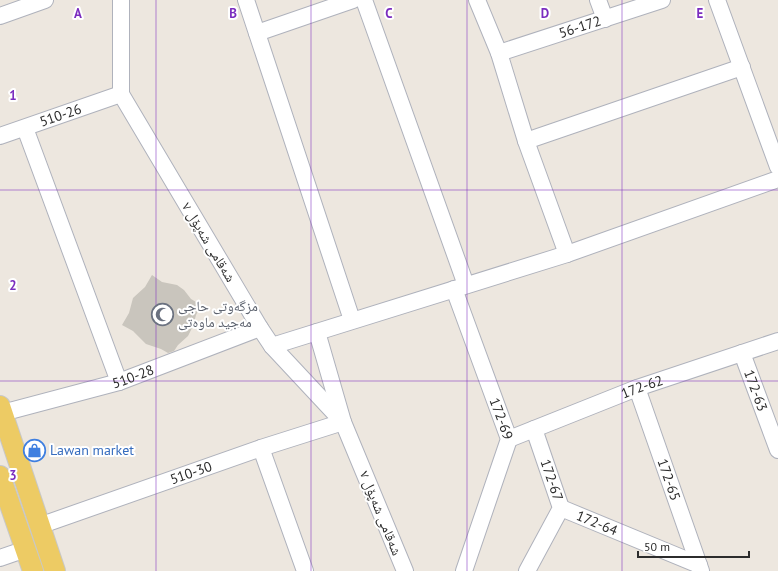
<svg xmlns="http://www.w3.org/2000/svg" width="778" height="571" font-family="'PT Sans','Noto Naskh Arabic',sans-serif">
<rect width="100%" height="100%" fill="#ede7df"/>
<!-- building -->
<path fill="#c9c5bd" d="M 152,275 L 162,282 L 177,285 L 184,290 L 191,299 L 201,305 L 196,315 L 193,326 L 188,336 L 178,345 L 174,351 L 168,353 L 161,349 L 146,344 L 133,331 L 122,325 L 129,313 L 133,298 L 145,287 Z"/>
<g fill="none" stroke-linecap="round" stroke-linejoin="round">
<defs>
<g id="minor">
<path d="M 121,0 L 121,94 L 260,328 L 272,346 L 343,422 L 405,571"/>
<path d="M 246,0 L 352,320"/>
<path d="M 364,0 L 466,285"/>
<path d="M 477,0 L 499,53 L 526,141 L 567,254"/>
<path d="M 598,0 L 605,19"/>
<path d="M 717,0 L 778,167"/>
<path d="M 0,16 L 45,0"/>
<path d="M 257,33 L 353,0"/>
<path id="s1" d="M 499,53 L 662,0"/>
<path d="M 25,128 L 119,382"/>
<path id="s2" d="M 0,136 L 121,94"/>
<path d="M 526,141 L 742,67"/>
<path id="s3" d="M 454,289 L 509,439 L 464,571"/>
<path d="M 272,346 L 567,254 L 778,179"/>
<path id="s4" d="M 742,353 L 778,450"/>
<path id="s5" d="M 637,388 L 701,571"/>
<path id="s6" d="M 2,413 L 119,382 L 260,328"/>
<path id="s7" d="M 509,439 L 637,388 L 778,341"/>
<path d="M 261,448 L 305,571"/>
<path id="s8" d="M 561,508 L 699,565"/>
<path id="s9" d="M 39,526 L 261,448 L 343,422 L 317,332"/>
<path d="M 0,558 L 26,549"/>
<path d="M 527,571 L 561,508 L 534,429"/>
</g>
<g id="major">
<path d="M 0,406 L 55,571"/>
<path d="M 0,476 L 33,571"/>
</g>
</defs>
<!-- minor casing -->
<use href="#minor" stroke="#afb2bc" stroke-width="18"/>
<!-- major casing -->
<use href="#major" stroke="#c8c8c8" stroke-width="22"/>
<!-- minor -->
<use href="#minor" stroke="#fff" stroke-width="16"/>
<!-- major -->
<use href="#major" stroke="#edcb64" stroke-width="20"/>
</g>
<!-- grid -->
<path fill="none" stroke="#7b2cbf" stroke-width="1" stroke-opacity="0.55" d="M 156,0 L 156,571M 311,0 L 311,571M 467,0 L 467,571M 622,0 L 622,571M 0,190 L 778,190M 0,381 L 778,381"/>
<!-- icons -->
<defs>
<symbol id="mosque-ring" viewBox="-11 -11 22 22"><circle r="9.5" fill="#fff" stroke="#6b7280" stroke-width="1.5"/><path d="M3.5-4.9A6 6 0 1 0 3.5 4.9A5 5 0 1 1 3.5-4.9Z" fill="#6b7280"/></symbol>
<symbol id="shop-ring" viewBox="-11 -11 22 22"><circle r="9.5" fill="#fff" stroke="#3f7fe0" stroke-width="1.5"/><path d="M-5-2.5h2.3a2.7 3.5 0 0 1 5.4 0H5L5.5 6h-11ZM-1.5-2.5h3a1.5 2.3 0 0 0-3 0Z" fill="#3f7fe0"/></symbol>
</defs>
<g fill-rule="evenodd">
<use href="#mosque-ring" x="150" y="302" width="25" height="25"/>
<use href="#shop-ring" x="22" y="438" width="25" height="25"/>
</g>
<g text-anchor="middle" stroke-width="4" stroke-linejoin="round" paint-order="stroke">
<!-- street labels -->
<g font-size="14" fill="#2c2c2c" stroke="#fff">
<text dy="5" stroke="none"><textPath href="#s1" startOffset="85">56-172</textPath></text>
<text dy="5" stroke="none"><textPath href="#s2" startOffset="64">510-26</textPath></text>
<text transform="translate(209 242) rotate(59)" y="5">شەقامی شەپۆل ٧</text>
<text dy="5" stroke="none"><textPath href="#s6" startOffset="136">510-28</textPath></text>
<text dy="5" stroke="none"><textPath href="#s7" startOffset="143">172-62</textPath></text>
<text dy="5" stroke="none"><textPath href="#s4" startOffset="40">172-63</textPath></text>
<text dy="5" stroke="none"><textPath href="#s3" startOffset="138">172-69</textPath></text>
<text dy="5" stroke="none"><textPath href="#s9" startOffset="161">510-30</textPath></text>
<text transform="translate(552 480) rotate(71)" y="5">172-67</text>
<text dy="5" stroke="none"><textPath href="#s5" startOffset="97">172-65</textPath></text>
<text transform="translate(381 513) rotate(68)" y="5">شەقامی شەپۆل ٧</text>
<text dy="5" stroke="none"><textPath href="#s8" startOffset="39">172-64</textPath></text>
</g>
<!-- worship labels -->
<g font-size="14" fill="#5b616d" stroke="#fff" text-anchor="start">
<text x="178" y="311">مزگەوتی حاجی<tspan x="178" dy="16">مەجید ماوەتی</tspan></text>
</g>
<!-- shop labels -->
<g font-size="14" fill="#366cbe" stroke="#fff" text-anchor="start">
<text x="50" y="455">Lawan market</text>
</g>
</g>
<g font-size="13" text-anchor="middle" font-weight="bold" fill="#7b2cbf" stroke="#fff" stroke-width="4" stroke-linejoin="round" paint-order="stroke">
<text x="78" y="18">A</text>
<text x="233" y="18">B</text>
<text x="389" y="18">C</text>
<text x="545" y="18">D</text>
<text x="700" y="18">E</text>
<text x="13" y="100">1</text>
<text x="13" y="290">2</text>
<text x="13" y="480">3</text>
</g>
<!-- scale -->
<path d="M638 551v6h111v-6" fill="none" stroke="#2c2c2c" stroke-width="2"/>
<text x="644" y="551" font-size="12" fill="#2c2c2c" stroke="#ffffff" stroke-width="3" paint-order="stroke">50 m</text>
</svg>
